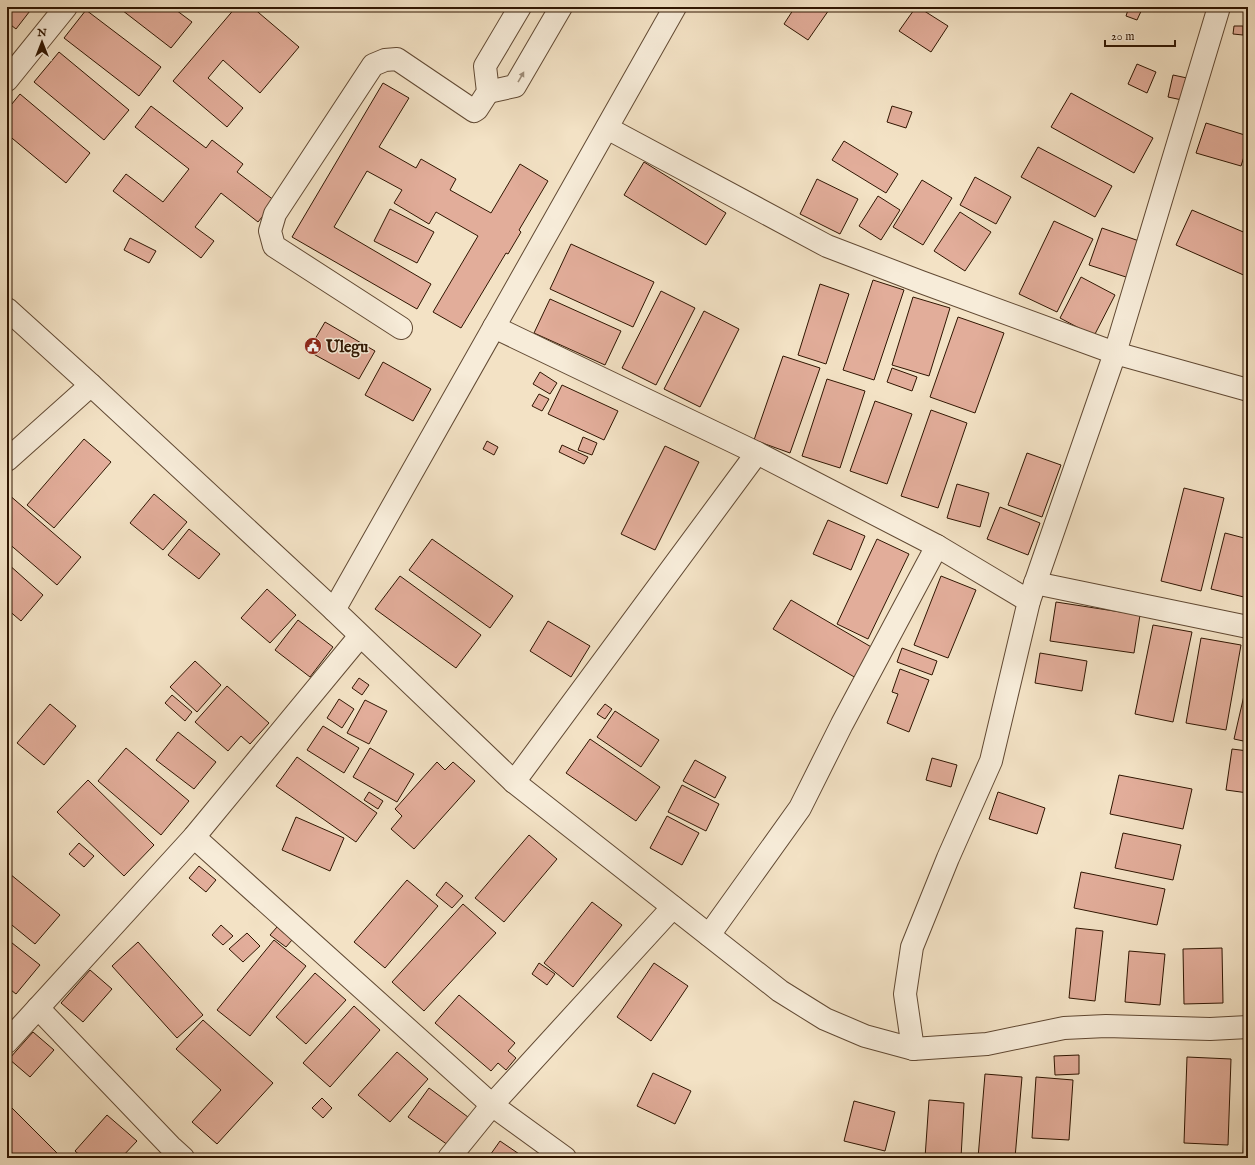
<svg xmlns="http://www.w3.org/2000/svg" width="1255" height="1165" font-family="'IM FELL English',serif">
<rect width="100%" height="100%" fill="#f3e2c5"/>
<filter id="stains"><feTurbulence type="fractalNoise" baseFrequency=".005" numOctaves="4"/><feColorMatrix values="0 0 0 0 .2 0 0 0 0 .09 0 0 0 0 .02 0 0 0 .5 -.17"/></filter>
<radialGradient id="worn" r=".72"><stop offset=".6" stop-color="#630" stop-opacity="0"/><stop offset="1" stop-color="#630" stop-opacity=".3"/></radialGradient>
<!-- building -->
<g fill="#e2ad9a" stroke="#301602">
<path d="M 7,7 L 33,7 L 16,29 L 7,22 Z"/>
<path d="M 118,7 L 172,7 L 192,22 L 171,48 Z"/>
<path d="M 236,7 L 252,7 L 299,47 L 260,93 L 223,60 L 208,78 L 243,108 L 227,127 L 173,81 Z"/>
<path d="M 795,7 L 831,7 L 808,40 L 784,24 Z"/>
<path d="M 916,7 L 918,7 L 948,26 L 931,52 L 899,31 Z"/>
<path d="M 1129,7 L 1143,7 L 1137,20 L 1126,16 Z"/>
<path d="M 86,10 L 161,67 L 139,96 L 64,38 Z"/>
<path d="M 1234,26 L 1243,26 L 1243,35 L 1233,34 Z"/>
<path d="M 1248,37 L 1248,49 L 1244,48 Z"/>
<path d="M 59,52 L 129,110 L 104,140 L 34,82 Z"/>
<path d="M 1137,64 L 1156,72 L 1147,93 L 1128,84 Z"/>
<path d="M 1173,75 L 1187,78 L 1182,100 L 1168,97 Z"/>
<path d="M 383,83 L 409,98 L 379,147 L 416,168 L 421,159 L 456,179 L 450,190 L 491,213 L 520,164 L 548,181 L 519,230 L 521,232 L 508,254 L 506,253 L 461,328 L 433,312 L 478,236 L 436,212 L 429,224 L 394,203 L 402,190 L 367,171 L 334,227 L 431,284 L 417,309 L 292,237 Z"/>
<path d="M 1071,93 L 1153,138 L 1134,173 L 1051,127 Z"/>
<path d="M 20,94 L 90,153 L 66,183 L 7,134 L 7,110 Z"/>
<path d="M 151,106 L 206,148 L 212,140 L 243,164 L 237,172 L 275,201 L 258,222 L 221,193 L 195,227 L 214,241 L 201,258 L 113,191 L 126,174 L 163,202 L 189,169 L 135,127 Z"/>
<path d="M 892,106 L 912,112 L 906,128 L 887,122 Z"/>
<path d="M 1206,123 L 1248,136 L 1248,144 L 1241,166 L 1196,153 Z"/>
<path d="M 844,141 L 898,174 L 886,193 L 832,160 Z"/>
<path d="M 1038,147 L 1112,186 L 1095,217 L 1021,177 Z"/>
<path d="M 644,162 L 726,213 L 706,245 L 624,195 Z"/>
<path d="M 975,177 L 1011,197 L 996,224 L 960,205 Z"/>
<path d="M 817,179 L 858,199 L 840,234 L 800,214 Z"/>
<path d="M 922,180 L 952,198 L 923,245 L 893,227 Z"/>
<path d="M 878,196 L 900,210 L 881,240 L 859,226 Z"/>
<path d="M 390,209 L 434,232 L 417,263 L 374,241 Z"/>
<path d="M 1192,210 L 1248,234 L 1248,277 L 1176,245 Z"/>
<path d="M 960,212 L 991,232 L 965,271 L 934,251 Z"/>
<path d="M 1054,221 L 1093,239 L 1057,312 L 1019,294 Z"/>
<path d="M 1102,228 L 1142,242 L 1129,278 L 1089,265 Z"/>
<path d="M 130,238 L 156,251 L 149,263 L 124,250 Z"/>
<path d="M 571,244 L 654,282 L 633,327 L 550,289 Z"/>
<path d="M 1081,277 L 1115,295 L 1094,336 L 1060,318 Z"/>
<path d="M 873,280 L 904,290 L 874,380 L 843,370 Z"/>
<path d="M 820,284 L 849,294 L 826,364 L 798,355 Z"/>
<path d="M 661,291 L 695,308 L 656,385 L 622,368 Z"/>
<path d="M 913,297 L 950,308 L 929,376 L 892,365 Z"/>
<path d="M 550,299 L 621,331 L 605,365 L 534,333 Z"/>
<path d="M 704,311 L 739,329 L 700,407 L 664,389 Z"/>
<path d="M 958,317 L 1004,333 L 975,413 L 930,397 Z"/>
<path d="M 325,322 L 375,351 L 359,379 L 308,351 Z"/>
<path d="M 783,356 L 820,368 L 790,453 L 754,440 Z"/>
<path d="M 383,362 L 431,389 L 413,421 L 365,395 Z"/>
<path d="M 892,368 L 917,377 L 912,391 L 887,382 Z"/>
<path d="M 540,372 L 557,383 L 550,394 L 533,384 Z"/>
<path d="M 827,379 L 865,391 L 840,468 L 802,456 Z"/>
<path d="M 562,385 L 618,411 L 604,440 L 548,414 Z"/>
<path d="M 539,394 L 549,399 L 542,411 L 532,406 Z"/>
<path d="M 875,401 L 912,414 L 887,484 L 850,471 Z"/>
<path d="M 931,410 L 967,423 L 938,508 L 901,496 Z"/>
<path d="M 583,437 L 597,443 L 592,455 L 578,450 Z"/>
<path d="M 84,439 L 111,462 L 54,528 L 27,505 Z"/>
<path d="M 487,441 L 498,447 L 494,455 L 483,449 Z"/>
<path d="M 562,445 L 588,457 L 584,464 L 559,452 Z"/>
<path d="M 665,446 L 699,462 L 655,550 L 621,534 Z"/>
<path d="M 1027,453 L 1061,465 L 1042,517 L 1008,505 Z"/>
<path d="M 957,484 L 989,493 L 980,527 L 947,518 Z"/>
<path d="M 1184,488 L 1224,498 L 1201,591 L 1161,581 Z"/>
<path d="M 8,494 L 81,557 L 57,585 L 7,542 Z"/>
<path d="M 154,494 L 187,522 L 163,550 L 130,523 Z"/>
<path d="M 1000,507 L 1040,523 L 1028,555 L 987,539 Z"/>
<path d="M 828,520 L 865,536 L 851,570 L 813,554 Z"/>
<path d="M 189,529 L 220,554 L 199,579 L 168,555 Z"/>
<path d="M 1225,533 L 1248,539 L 1248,598 L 1211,589 Z"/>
<path d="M 432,539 L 513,596 L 490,628 L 409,570 Z"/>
<path d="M 877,539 L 909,554 L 868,639 L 837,624 Z"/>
<path d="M 8,564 L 43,595 L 21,621 L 7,609 L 7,566 Z"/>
<path d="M 400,576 L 481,635 L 456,668 L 375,609 Z"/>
<path d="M 941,576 L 976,590 L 948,658 L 914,645 Z"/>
<path d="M 267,589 L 296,615 L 270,643 L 241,618 Z"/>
<path d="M 791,600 L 873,648 L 856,678 L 773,629 Z"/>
<path d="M 1056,602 L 1140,615 L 1134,653 L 1050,641 Z"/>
<path d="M 298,620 L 333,647 L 310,677 L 275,650 Z"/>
<path d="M 548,621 L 590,646 L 571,677 L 530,651 Z"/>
<path d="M 1153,625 L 1192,632 L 1173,722 L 1135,714 Z"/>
<path d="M 1201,638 L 1241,645 L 1226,730 L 1186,723 Z"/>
<path d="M 902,648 L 937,661 L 932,675 L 897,662 Z"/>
<path d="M 1040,653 L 1087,661 L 1082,691 L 1035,683 Z"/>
<path d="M 195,661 L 221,685 L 197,712 L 170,687 Z"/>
<path d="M 900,669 L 929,680 L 909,732 L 887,723 L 898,694 L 892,692 Z"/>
<path d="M 359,678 L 369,685 L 362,695 L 352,688 Z"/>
<path d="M 1248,678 L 1248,742 L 1234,739 Z"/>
<path d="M 227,686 L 269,723 L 250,744 L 241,736 L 228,751 L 195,722 Z"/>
<path d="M 172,695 L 192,712 L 185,721 L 165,703 Z"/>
<path d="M 339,699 L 354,709 L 342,728 L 327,718 Z"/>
<path d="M 365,700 L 387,711 L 369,744 L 347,733 Z"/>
<path d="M 50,704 L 76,726 L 44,765 L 17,743 Z"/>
<path d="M 605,704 L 612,709 L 605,719 L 597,714 Z"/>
<path d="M 615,711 L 659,740 L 641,767 L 597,737 Z"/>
<path d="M 323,726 L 359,748 L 344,773 L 307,750 Z"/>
<path d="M 178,732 L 216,762 L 194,789 L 156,760 Z"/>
<path d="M 590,739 L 660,787 L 636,821 L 566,773 Z"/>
<path d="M 126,748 L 189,801 L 161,835 L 98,781 Z"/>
<path d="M 370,748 L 414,774 L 397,802 L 353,777 Z"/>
<path d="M 1232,749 L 1248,751 L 1248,793 L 1226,790 Z"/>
<path d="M 297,757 L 377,813 L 356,842 L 276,786 Z"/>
<path d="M 932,758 L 957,765 L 951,787 L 926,780 Z"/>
<path d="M 695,760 L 726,777 L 715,798 L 683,781 Z"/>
<path d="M 437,762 L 445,770 L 453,762 L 475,781 L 414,849 L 391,829 L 402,816 L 395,809 Z"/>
<path d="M 1119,775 L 1192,789 L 1183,829 L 1110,814 Z"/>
<path d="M 88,780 L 154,845 L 124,876 L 57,812 Z"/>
<path d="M 682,785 L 719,804 L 706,831 L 668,812 Z"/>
<path d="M 369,792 L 383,801 L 378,809 L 364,800 Z"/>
<path d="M 998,792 L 1045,808 L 1037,834 L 989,819 Z"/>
<path d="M 667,816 L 699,833 L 682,865 L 650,848 Z"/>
<path d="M 296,817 L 344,838 L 330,871 L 282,850 Z"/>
<path d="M 1123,833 L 1181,845 L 1173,880 L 1115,868 Z"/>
<path d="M 529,835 L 557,859 L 504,922 L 475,898 Z"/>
<path d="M 79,843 L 94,856 L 84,867 L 69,854 Z"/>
<path d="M 199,866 L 216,880 L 206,892 L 189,878 Z"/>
<path d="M 1081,872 L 1165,889 L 1157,925 L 1074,908 Z"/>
<path d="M 10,874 L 60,915 L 35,944 L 7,921 L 7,878 Z"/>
<path d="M 407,880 L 438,906 L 385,968 L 354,942 Z"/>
<path d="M 446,882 L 463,896 L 452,908 L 436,895 Z"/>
<path d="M 592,902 L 622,925 L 573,987 L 544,963 Z"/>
<path d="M 463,904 L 496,933 L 424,1011 L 392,982 Z"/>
<path d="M 221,925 L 233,936 L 223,945 L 212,935 Z"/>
<path d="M 277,927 L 292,940 L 286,947 L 270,935 Z"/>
<path d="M 1076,928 L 1103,931 L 1095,1001 L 1069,998 Z"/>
<path d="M 247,933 L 260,946 L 243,962 L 229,949 Z"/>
<path d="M 7,939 L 40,965 L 16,994 L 7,987 Z"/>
<path d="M 274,940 L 306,966 L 250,1036 L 217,1010 Z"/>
<path d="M 138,942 L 203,1015 L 177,1038 L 112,966 Z"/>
<path d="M 1222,948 L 1223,1003 L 1184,1004 L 1183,949 Z"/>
<path d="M 1129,951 L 1165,954 L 1160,1005 L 1125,1002 Z"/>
<path d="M 539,963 L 555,974 L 547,985 L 532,974 Z"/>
<path d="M 654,963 L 688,986 L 651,1041 L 617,1017 Z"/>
<path d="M 90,970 L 112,989 L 83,1022 L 61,1003 Z"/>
<path d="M 315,973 L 346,1000 L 306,1044 L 276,1017 Z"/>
<path d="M 459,995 L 515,1043 L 508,1051 L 516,1058 L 506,1070 L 498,1063 L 491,1071 L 435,1023 Z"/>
<path d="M 354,1006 L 380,1030 L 330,1087 L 303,1063 Z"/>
<path d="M 203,1020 L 273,1083 L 217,1144 L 192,1122 L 221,1090 L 176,1049 Z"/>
<path d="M 33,1032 L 54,1050 L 30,1077 L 9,1059 Z"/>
<path d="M 397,1052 L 428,1079 L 390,1122 L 358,1095 Z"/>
<path d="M 1079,1055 L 1079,1074 L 1055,1075 L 1054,1056 Z"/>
<path d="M 1187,1057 L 1231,1059 L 1228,1145 L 1184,1143 Z"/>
<path d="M 1246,1062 L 1248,1062 L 1248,1156 L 1243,1156 Z"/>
<path d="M 653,1073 L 691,1091 L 675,1124 L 637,1106 Z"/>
<path d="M 985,1074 L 1022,1077 L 1015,1158 L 978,1158 Z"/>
<path d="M 1036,1077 L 1073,1080 L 1069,1140 L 1032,1138 Z"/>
<path d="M 429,1088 L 468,1117 L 448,1145 L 408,1117 Z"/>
<path d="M 322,1098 L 332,1108 L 323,1118 L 312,1108 Z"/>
<path d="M 929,1100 L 964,1103 L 961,1158 L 925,1158 Z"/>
<path d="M 854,1101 L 895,1112 L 885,1151 L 844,1141 Z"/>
<path d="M 7,1103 L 62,1158 L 15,1158 L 7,1150 Z"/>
<path d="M 107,1115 L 137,1141 L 121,1158 L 83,1158 L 75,1151 Z"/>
<path d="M 500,1141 L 525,1158 L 488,1158 Z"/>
</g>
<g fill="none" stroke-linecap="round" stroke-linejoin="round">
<defs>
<g id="minor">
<path d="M 675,7 L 334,610 L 514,782 L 780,991 L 825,1019 L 865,1036 L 913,1049 L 987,1044 L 1064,1028 L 1106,1026 L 1210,1029 L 1248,1027"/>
<path d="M 7,80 L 66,7"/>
<path d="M 488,92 L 515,86 L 561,7"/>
<path d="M 607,128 L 827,246 L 921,282 L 1115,353 L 1248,390"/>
<path d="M 7,309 L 91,385 L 334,610"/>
<path d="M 494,327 L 757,453 L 937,546 L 1029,601 L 991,761 L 948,858 L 912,947 L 905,994 L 913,1049"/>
<path d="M 401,328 L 274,246 L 270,231 L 275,214 L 373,65 L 385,60 L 397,59 L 474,111 L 477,109 L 488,92 L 485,66 L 520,7"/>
<path d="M 7,460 L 91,385"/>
<path d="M 1035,583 L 1248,627"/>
<path d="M 1029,601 L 1115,353 L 1219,7"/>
<path d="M 514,782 L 757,453"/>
<path d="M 194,837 L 492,1105 L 565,1158"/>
<path d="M 709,935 L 800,808 L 842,724 L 937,546"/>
<path d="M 38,1008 L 172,1148 L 183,1158"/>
<path d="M 7,1042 L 194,837 L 360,636"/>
<path d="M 449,1158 L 492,1105 L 673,907"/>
</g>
</defs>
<!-- minor casing -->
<use href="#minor" stroke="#614933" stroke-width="24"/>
<!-- minor -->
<use href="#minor" stroke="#f7ecd9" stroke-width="22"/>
</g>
<!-- one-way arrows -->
<defs><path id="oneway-solid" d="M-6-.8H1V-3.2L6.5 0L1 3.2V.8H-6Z"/></defs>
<use fill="#9d8c78" href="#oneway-solid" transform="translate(521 77) rotate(-60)"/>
<!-- icons -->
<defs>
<symbol id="civic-disc" viewBox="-11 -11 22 22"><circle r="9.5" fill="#8f2418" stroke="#f7ecd9"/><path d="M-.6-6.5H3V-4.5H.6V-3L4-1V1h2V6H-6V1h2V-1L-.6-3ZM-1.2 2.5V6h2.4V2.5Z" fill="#fff"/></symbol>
</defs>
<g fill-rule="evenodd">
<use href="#civic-disc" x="303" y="336" width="20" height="20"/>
</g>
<g text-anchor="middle" stroke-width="3" stroke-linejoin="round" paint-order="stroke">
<!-- poi labels -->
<g font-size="16" font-weight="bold" fill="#301602" stroke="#f7ecd9" text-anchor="start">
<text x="326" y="352">Ulegu</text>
</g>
</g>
<!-- margin -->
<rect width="1255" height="1165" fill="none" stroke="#f3e2c5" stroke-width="24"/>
<rect x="8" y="8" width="1239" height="1149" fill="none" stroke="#301602" stroke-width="2"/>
<rect x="12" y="12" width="1231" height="1141" fill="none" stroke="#301602"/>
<!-- north arrow -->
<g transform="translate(42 42)" stroke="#f7ecd9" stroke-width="3" paint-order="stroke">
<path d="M0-3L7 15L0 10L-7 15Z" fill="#301602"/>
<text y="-6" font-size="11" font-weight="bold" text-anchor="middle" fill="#301602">N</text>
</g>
<!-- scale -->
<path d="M1105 40v6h70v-6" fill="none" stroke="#301602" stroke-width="2"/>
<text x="1111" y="40" font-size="12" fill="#301602" stroke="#f7ecd9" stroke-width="3" paint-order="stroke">20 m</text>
<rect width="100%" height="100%" filter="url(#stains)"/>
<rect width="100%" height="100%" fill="url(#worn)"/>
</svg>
